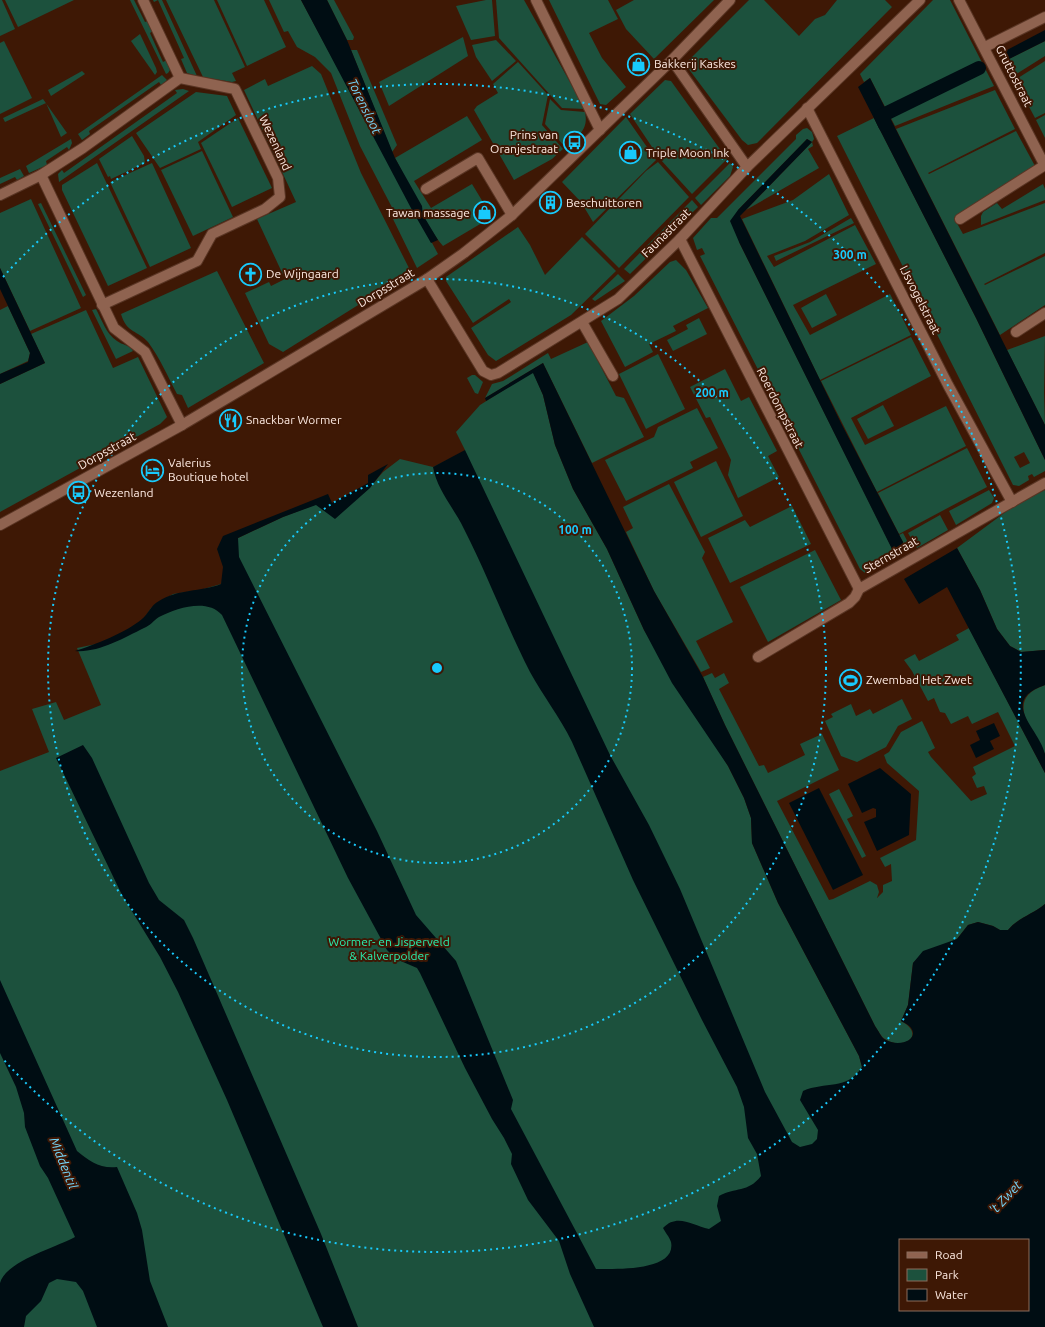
<svg xmlns="http://www.w3.org/2000/svg" width="1045" height="1327" font-family="Ubuntu,sans-serif">
<rect width="100%" height="100%" fill="#3e1805"/>
<!-- green -->
<g fill="#1c513d" fill-rule="evenodd">
<path d="M 0,0 L 2,0 L 15,29 L 0,36 Z"/>
<path d="M 5,0 L 74,0 L 18,27 Z"/>
<path d="M 130,0 L 134,0 L 145,22 L 148,21 L 153,31 L 150,33 L 163,62 L 167,60 L 170,70 L 168,73 L 166,74 Z"/>
<path d="M 153,0 L 162,0 L 197,76 L 187,73 L 181,59 L 184,58 L 158,0 L 154,2 Z"/>
<path d="M 166,0 L 214,0 L 245,67 L 232,73 L 236,81 L 232,82 L 203,77 Z"/>
<path d="M 217,0 L 264,0 L 286,47 L 247,66 Z"/>
<path d="M 269,0 L 301,0 L 438,254 L 417,268 L 393,219 L 397,217 L 360,146 L 331,73 L 315,57 L 297,47 L 288,31 L 284,32 Z"/>
<path d="M 327,0 L 334,0 L 354,37 L 353,40 L 347,40 Z"/>
<path d="M 486,0 L 492,0 L 495,36 L 471,40 L 456,6 Z"/>
<path d="M 496,0 L 524,0 L 585,109 L 562,108 L 499,38 Z"/>
<path d="M 549,0 L 608,0 L 618,19 L 589,33 L 602,58 L 626,87 L 606,105 L 600,104 Z"/>
<path d="M 634,0 L 714,0 L 654,59 L 626,29 L 616,10 Z"/>
<path d="M 749,0 L 764,0 L 799,36 L 815,19 L 825,15 L 837,0 L 885,0 L 892,7 L 757,143 L 748,145 L 742,140 L 685,64 Z"/>
<path d="M 933,0 L 950,0 L 994,86 L 895,126 L 870,78 L 864,82 L 860,74 Z"/>
<path d="M 140,34 L 156,68 L 157,72 L 155,75 L 131,41 Z"/>
<path d="M 463,37 L 468,56 L 389,106 L 379,82 Z"/>
<path d="M 496,40 L 516,61 L 492,81 L 476,57 L 472,45 Z"/>
<path d="M 4,41 L 32,98 L 0,114 L 0,43 Z"/>
<path d="M 1045,41 L 1045,56 L 1015,75 L 1007,60 Z"/>
<path d="M 351,50 L 357,50 L 397,145 L 392,152 Z"/>
<path d="M 1045,61 L 1045,113 L 1035,118 L 1015,80 Z"/>
<path d="M 518,62 L 548,95 L 542,125 L 563,149 L 552,159 L 514,180 L 474,110 L 477,106 L 498,93 L 493,84 Z"/>
<path d="M 312,66 L 321,74 L 361,173 L 411,272 L 283,352 L 269,344 L 245,293 L 269,282 L 271,286 L 285,279 L 257,219 L 296,202 L 244,90 L 265,79 L 268,86 Z"/>
<path d="M 82,71 L 85,74 L 51,96 L 48,90 Z"/>
<path d="M 162,75 L 167,80 L 161,85 L 159,82 L 89,131 L 90,134 L 82,140 L 78,134 Z"/>
<path d="M 665,80 L 671,81 L 727,159 L 692,194 L 660,159 L 630,114 Z"/>
<path d="M 183,89 L 189,91 L 59,182 L 58,174 L 62,170 L 64,173 L 177,93 L 175,90 Z"/>
<path d="M 995,90 L 1015,129 L 928,173 L 929,174 L 1016,131 L 1035,166 L 954,218 L 963,234 L 1045,203 L 1045,253 L 984,284 L 985,285 L 1045,256 L 1045,305 L 1000,335 L 896,129 Z"/>
<path d="M 196,92 L 227,96 L 236,115 L 198,142 L 201,149 L 160,168 L 136,133 Z"/>
<path d="M 43,99 L 67,133 L 61,137 L 46,103 L 5,122 L 3,118 Z"/>
<path d="M 550,99 L 561,110 L 585,112 C 589,131 578,135 565,147 L 545,124 Z"/>
<path d="M 1045,115 L 1045,138 L 1036,120 Z"/>
<path d="M 467,116 L 482,140 L 414,181 L 431,208 L 472,184 L 492,217 L 443,246 C 422,221 411,187 395,158 Z"/>
<path d="M 626,117 L 656,160 L 593,222 L 581,202 L 562,182 Z"/>
<path d="M 238,118 L 272,188 L 232,207 L 201,143 Z"/>
<path d="M 874,118 L 976,318 L 1045,460 L 1045,471 L 1034,477 L 1032,474 L 1028,476 L 1029,480 L 1019,486 L 1013,485 L 1011,481 L 837,136 ZM 1024,452 L 1030,463 L 1020,468 L 1014,457 Z"/>
<path d="M 807,128 L 812,132 L 814,139 L 812,142 L 813,146 L 808,149 L 819,168 L 746,210 L 812,142 L 807,139 L 738,210 L 739,242 L 892,548 L 897,550 L 901,548 L 903,542 L 899,535 L 903,533 L 911,548 L 876,567 L 874,565 L 869,567 L 871,570 L 865,573 L 860,569 L 700,256 L 705,254 L 702,248 L 697,250 L 693,238 L 711,218 L 717,218 L 796,139 L 796,135 L 803,129 Z"/>
<path d="M 132,136 L 144,156 L 145,163 L 111,179 L 110,176 L 108,177 L 99,159 Z"/>
<path d="M 71,139 L 72,143 L 69,150 L 67,147 L 46,161 L 47,165 L 29,173 L 26,166 Z"/>
<path d="M 202,151 L 233,217 L 193,236 L 161,170 Z"/>
<path d="M 658,162 L 689,197 L 619,268 L 585,234 L 646,171 Z"/>
<path d="M 97,163 L 147,268 L 108,286 L 62,190 L 62,185 Z"/>
<path d="M 152,163 L 191,248 L 150,267 L 110,182 Z"/>
<path d="M 730,163 L 733,167 L 730,176 L 701,205 L 695,198 Z"/>
<path d="M 20,169 L 24,176 L 17,180 L 15,177 L 0,184 L 0,178 Z"/>
<path d="M 829,174 L 849,215 L 805,241 L 767,256 L 774,267 L 855,225 L 876,264 L 793,305 L 810,335 L 890,294 L 911,335 L 820,380 L 742,219 L 793,200 Z"/>
<path d="M 1043,184 L 1045,189 L 1045,200 L 981,225 L 981,216 L 983,212 L 997,203 L 1002,209 Z"/>
<path d="M 31,199 L 81,308 L 30,331 L 0,268 L 0,213 Z"/>
<path d="M 692,200 L 698,207 L 630,274 L 624,269 Z"/>
<path d="M 41,203 L 86,295 L 83,297 L 38,204 Z"/>
<path d="M 851,218 L 854,223 L 776,261 L 774,256 L 810,242 Z"/>
<path d="M 518,227 L 530,245 L 545,275 L 582,237 L 616,271 L 571,315 L 496,361 L 488,355 L 471,328 L 511,302 L 509,299 L 473,323 L 446,281 L 446,277 Z"/>
<path d="M 676,260 L 686,270 L 708,308 L 673,326 L 676,331 L 649,344 L 653,352 L 625,367 L 601,321 L 634,296 L 670,262 Z"/>
<path d="M 217,271 L 264,363 L 188,408 L 182,395 L 177,394 C 168,377 160,358 148,342 C 138,330 127,334 121,314 Z"/>
<path d="M 618,274 L 625,281 L 595,301 L 592,299 Z"/>
<path d="M 826,294 L 837,315 L 812,328 L 801,308 Z"/>
<path d="M 8,306 L 30,353 L 28,361 L 0,374 L 0,310 Z"/>
<path d="M 96,309 C 102,320 106,334 117,341 C 122,345 130,345 133,351 L 116,359 L 92,310 Z"/>
<path d="M 86,310 L 113,368 L 138,357 L 167,417 L 160,424 L 0,512 L 0,384 L 45,363 L 31,334 Z"/>
<path d="M 699,318 L 707,334 L 673,351 L 667,340 L 688,329 L 686,325 Z"/>
<path d="M 1045,336 L 1044,393 L 1045,425 L 1007,350 Z"/>
<path d="M 911,337 L 931,376 L 851,418 L 865,445 L 946,406 L 966,446 L 877,492 L 821,381 Z"/>
<path d="M 588,342 L 616,396 L 624,398 L 644,437 L 592,463 L 543,363 L 485,398 L 492,384 L 503,381 L 548,353 L 551,359 Z"/>
<path d="M 658,354 L 685,409 L 646,429 L 619,374 Z"/>
<path d="M 725,369 L 741,401 L 749,397 L 777,451 L 768,456 L 779,477 L 738,498 L 728,475 L 731,460 L 710,417 L 706,418 L 690,387 Z"/>
<path d="M 533,372 L 543,395 L 555,445 L 573,489 L 607,549 L 644,630 L 728,766 L 744,798 L 751,818 L 752,843 L 778,903 L 859,1056 L 862,1067 L 1045,1021 L 1045,1327 L 0,1327 L 0,771 L 49,752 L 32,709 L 56,702 L 64,720 L 101,705 L 77,648 L 120,639 L 138,628 L 151,608 L 173,594 L 200,590 L 221,584 L 238,538 L 283,517 L 322,502 L 333,514 L 369,488 L 383,472 L 400,459 L 433,467 L 464,452 L 465,450 L 456,432 L 480,405 ZM 900,1240 L 1028,1240 L 1028,1310 L 900,1310 Z"/>
<path d="M 472,375 L 475,375 L 483,382 L 478,394 L 475,393 L 467,378 Z"/>
<path d="M 883,405 L 894,426 L 868,439 L 857,419 Z"/>
<path d="M 697,408 L 718,448 L 690,462 L 693,468 L 626,501 L 605,460 L 654,437 L 658,427 Z"/>
<path d="M 967,448 L 987,487 L 899,534 L 878,493 Z"/>
<path d="M 716,461 L 743,516 L 701,537 L 674,482 Z"/>
<path d="M 669,484 L 705,552 L 702,558 L 733,622 L 696,641 L 710,668 L 701,672 L 654,591 L 626,532 L 633,528 L 623,507 Z"/>
<path d="M 989,490 L 994,498 L 992,503 L 956,525 L 949,511 Z"/>
<path d="M 1045,490 L 1045,650 L 1021,652 L 1010,646 L 997,629 L 980,590 L 957,548 L 1015,505 Z"/>
<path d="M 792,506 L 811,544 L 730,583 L 708,538 L 745,520 L 750,527 Z"/>
<path d="M 940,515 L 948,530 L 917,548 L 908,533 Z"/>
<path d="M 815,550 L 841,600 L 768,642 L 740,587 Z"/>
<path d="M 969,628 L 1045,773 L 1045,904 C 1033,914 1018,918 1008,930 L 1000,930 L 993,926 L 978,922 L 968,925 L 957,939 L 918,958 L 913,963 L 908,1005 L 901,1021 C 927,1035 903,1051 885,1039 C 881,1037 878,1030 875,1026 L 725,725 L 703,677 L 712,673 L 715,678 L 724,673 L 729,683 L 719,689 L 759,766 L 764,765 L 768,773 L 805,755 L 800,744 L 822,734 L 839,770 L 777,801 L 829,900 L 833,899 L 870,881 L 877,885 L 879,892 L 877,898 L 883,892 L 883,885 L 892,881 L 891,864 L 885,867 L 880,858 L 916,840 L 919,791 L 887,763 L 884,755 L 889,752 L 901,732 L 922,721 L 935,748 L 928,752 L 931,757 L 971,801 L 987,794 L 984,786 L 977,788 L 972,777 L 976,774 L 973,767 L 1015,746 L 998,712 L 972,724 L 968,716 L 951,724 L 945,713 L 940,712 L 934,698 L 928,701 L 912,671 L 904,660 L 915,654 L 919,661 L 959,640 L 956,635 Z"/>
<path d="M 1045,685 L 1045,754 C 1032,729 1004,699 1045,685 Z"/>
<path d="M 902,699 L 912,719 L 898,726 L 886,747 L 857,762 L 841,756 L 825,721 L 833,717 L 831,714 L 851,704 L 856,716 L 870,709 L 873,714 Z"/>
<path d="M 839,789 L 853,816 L 847,819 L 866,856 L 862,858 L 829,794 Z"/>
</g>
<!-- water -->
<g fill="#000d13" fill-rule="evenodd">
<path d="M 301,0 L 327,0 L 347,40 L 395,158 L 422,206 L 423,215 L 438,240 L 431,243 L 412,210 Z"/>
<path d="M 1045,30 L 1045,41 L 1007,60 L 1003,52 Z"/>
<path d="M 870,78 L 1045,425 L 1045,460 L 976,318 L 858,87 Z"/>
<path d="M 807,139 L 812,142 L 740,216 L 841,423 L 903,542 L 902,550 L 898,552 L 892,549 L 885,535 L 739,242 L 730,221 L 738,210 Z"/>
<path d="M 0,268 L 45,363 L 0,384 L 0,374 L 28,362 L 30,353 L 0,289 Z"/>
<path d="M 543,363 L 654,591 L 703,677 L 725,725 L 875,1026 C 878,1030 881,1037 884,1039 C 904,1051 928,1033 901,1021 L 908,1005 L 913,963 L 923,951 L 957,939 L 968,925 L 978,922 L 993,926 L 1000,930 L 1008,930 C 1018,918 1033,914 1045,904 L 1045,1327 L 594,1327 L 570,1274 L 559,1241 L 528,1200 L 511,1164 L 512,1154 L 504,1138 L 492,1119 L 465,1068 L 420,973 L 417,968 L 396,959 L 387,950 L 348,878 L 222,615 C 207,598 177,608 159,617 C 154,620 150,626 144,628 C 124,638 98,653 75,651 C 94,645 127,632 142,619 C 148,614 151,605 159,601 C 177,589 201,592 221,584 L 223,567 L 217,549 L 223,536 L 328,494 L 332,503 L 368,483 L 368,475 L 388,464 L 370,488 L 335,519 L 316,505 L 283,517 L 238,538 L 239,557 L 377,831 L 416,915 L 456,961 L 513,1100 L 511,1109 L 596,1269 C 614,1269 677,1272 671,1242 C 670,1238 665,1232 663,1228 C 677,1213 692,1225 709,1229 L 721,1221 L 717,1206 L 719,1196 C 735,1187 748,1193 761,1176 L 757,1154 L 748,1138 L 744,1107 L 737,1087 L 702,1020 L 633,880 L 572,742 C 560,717 543,696 530,672 C 506,625 488,576 464,529 C 454,508 437,490 433,467 L 465,450 L 610,755 L 649,825 L 680,889 L 765,1092 L 792,1142 L 800,1147 L 812,1144 L 817,1139 L 818,1130 L 800,1100 L 803,1091 C 825,1081 847,1091 862,1067 L 859,1056 L 778,903 L 752,843 L 751,818 L 744,798 L 728,766 L 672,683 L 644,630 L 607,549 L 573,489 L 555,445 L 543,395 L 533,373 L 486,401 L 485,398 ZM 900,1240 L 1028,1240 L 1028,1310 L 900,1310 Z"/>
<path d="M 957,548 L 980,590 L 997,629 L 1010,646 L 1021,652 L 1045,650 L 1045,685 C 998,701 1039,728 1045,754 C 1045,760 1045,767 1045,773 L 947,587 L 919,604 L 904,579 Z"/>
<path d="M 994,723 L 1000,736 L 990,741 L 994,749 L 976,758 L 970,745 L 980,740 L 976,731 Z"/>
<path d="M 83,745 L 92,758 L 149,883 L 159,900 L 184,920 L 193,938 L 321,1234 L 358,1327 L 323,1327 L 227,1100 L 178,992 L 160,957 L 122,895 L 56,758 Z"/>
<path d="M 880,768 L 911,794 L 909,835 L 877,851 L 864,822 L 876,817 L 876,809 L 873,808 L 862,813 L 848,784 Z"/>
<path d="M 819,788 L 863,875 L 833,890 L 789,803 Z"/>
<path d="M 0,980 L 77,1151 C 89,1161 100,1169 117,1167 L 137,1213 L 142,1230 L 150,1281 L 168,1327 L 97,1327 L 83,1291 L 76,1282 L 57,1279 L 49,1283 L 41,1301 L 26,1316 L 24,1327 L 0,1327 C 0,1315 0,1295 0,1283 C 6,1261 55,1248 75,1237 L 48,1178 L 40,1166 L 25,1127 L 24,1113 L 16,1087 L 0,1053 Z"/>
</g>
<g fill="none" stroke-linecap="round" stroke-linejoin="round">
<!-- canal -->
<path stroke="#000d13" stroke-width="14" d="M 885,125 L 881,116 L 979,68"/>
<defs>
<g id="minor">
<path d="M 143,0 L 180,78"/>
<path d="M 536,0 L 600,130"/>
<path d="M 959,0 L 1045,166"/>
<path d="M 985,47 L 1045,17"/>
<path d="M 672,60 L 747,167"/>
<path d="M 807,108 L 948,385 L 1012,502"/>
<path d="M 41,175 L 114,328 L 145,352 L 182,425"/>
<path d="M 426,189 L 478,158 L 512,215"/>
<path d="M 0,195 L 41,175 L 83,148 L 180,78 L 235,89 L 278,178 L 280,197 L 265,209 L 212,234 L 197,261 L 102,305"/>
<path d="M 960,219 L 1045,165"/>
<path d="M 680,239 L 859,589"/>
<path d="M 427,279 L 483,371 L 491,375 L 498,373 L 618,299 L 680,239 L 747,167 L 920,0"/>
<path d="M 582,322 L 613,376"/>
<path d="M 1016,332 L 1045,313"/>
<path d="M 0,525 L 182,425 L 427,279 L 464,253 L 512,215 L 672,60 L 730,0"/>
<path d="M 758,657 L 849,603 L 855,597 L 859,589 L 1045,483"/>
</g>
</defs>
<!-- minor casing -->
<use href="#minor" stroke="#593524" stroke-width="12"/>
<!-- minor -->
<use href="#minor" stroke="#8f6350" stroke-width="10"/>
</g>
<!-- distance rings -->
<g fill="none" stroke="#18cafc" stroke-width="2" stroke-dasharray="2 4">
<circle cx="437" cy="668" r="195"/>
<circle cx="437" cy="668" r="389"/>
<path d="M3 277A584 584 0 1 1 3 1059"/>
</g>
<!-- icons -->
<defs>
<symbol id="shop-ring" viewBox="-11 -11 22 22"><circle r="9.5" fill="#3e1805" stroke="#18cafc" stroke-width="1.5"/><path d="M-5-2.5h2.3a2.7 3.5 0 0 1 5.4 0H5L5.5 6h-11ZM-1.5-2.5h3a1.5 2.3 0 0 0-3 0Z" fill="#18cafc"/></symbol>
<symbol id="bus-ring" viewBox="-11 -11 22 22"><circle r="9.5" fill="#3e1805" stroke="#18cafc" stroke-width="1.5"/><path d="M-5-6H5V4H4V6H2V4H-2V6H-4V4H-5ZM-3.5-4V0h7V-4ZM-3.5 1.2v1.5H-2V1.2ZM2 1.2v1.5H3.5V1.2Z" fill="#18cafc"/></symbol>
<symbol id="building-ring" viewBox="-11 -11 22 22"><circle r="9.5" fill="#3e1805" stroke="#18cafc" stroke-width="1.5"/><path d="M-4-6H4V6H1V3H-1V6H-4ZM-2.5-4.3h1.7v1.8h-1.7ZM.8-4.3h1.7v1.8H.8ZM-2.5-1h1.7V.8h-1.7ZM.8-1h1.7V.8H.8Z" fill="#18cafc"/></symbol>
<symbol id="church-ring" viewBox="-11 -11 22 22"><circle r="9.5" fill="#3e1805" stroke="#18cafc" stroke-width="1.5"/><path d="M-1.2-6h2.4v3.5h3.3v2.4h-3.3V6h-2.4V-.1h-3.3v-2.4h3.3Z" fill="#18cafc"/></symbol>
<symbol id="restaurant-ring" viewBox="-11 -11 22 22"><circle r="9.5" fill="#3e1805" stroke="#18cafc" stroke-width="1.5"/><path d="M-5-6h1v4h1v-4h1v4h1v-4h1v5L-1.5 .5V6h-2V.5L-5-1ZM5-6V6H3V1.5H1.5Q1.5-4 5-6Z" fill="#18cafc"/></symbol>
<symbol id="hotel-ring" viewBox="-11 -11 22 22"><circle r="9.5" fill="#3e1805" stroke="#18cafc" stroke-width="1.5"/><path d="M-6-4.5h1.5V1H6V5H4.5V3h-9V5H-6ZM-4 0a1.8 1.8 0 1 1 3.6 0ZM.5 0V-2.5h3Q6-2.5 6 0Z" fill="#18cafc"/></symbol>
<symbol id="stadium-ring" viewBox="-11 -11 22 22"><circle r="9.5" fill="#3e1805" stroke="#18cafc" stroke-width="1.5"/><path d="M0-5a6.5 5 0 1 0 0 10a6.5 5 0 1 0 0-10ZM-3.5-1.8h7v3.6h-7Z" fill="#18cafc"/></symbol>
</defs>
<g fill-rule="evenodd">
<use href="#shop-ring" x="626" y="52" width="25" height="25"/>
<use href="#bus-ring" x="562" y="130" width="25" height="25"/>
<use href="#shop-ring" x="618" y="140" width="25" height="25"/>
<use href="#building-ring" x="538" y="190" width="25" height="25"/>
<use href="#shop-ring" x="472" y="200" width="25" height="25"/>
<use href="#church-ring" x="238" y="262" width="25" height="25"/>
<use href="#restaurant-ring" x="218" y="408" width="25" height="25"/>
<use href="#hotel-ring" x="140" y="458" width="25" height="25"/>
<use href="#bus-ring" x="66" y="480" width="25" height="25"/>
<use href="#stadium-ring" x="838" y="668" width="25" height="25"/>
</g>
<g text-anchor="middle" stroke-width="4" stroke-linejoin="round" paint-order="stroke">
<!-- poi labels -->
<g font-size="12" fill="#fde9e1" stroke="#3e1805" text-anchor="start">
<text x="654" y="68">Bakkerij Kaskes</text>
<text x="558" y="139" text-anchor="end">Prins van<tspan x="558" dy="14">Oranjestraat</tspan></text>
<text x="646" y="157">Triple Moon Ink</text>
<text x="566" y="207">Beschuittoren</text>
<text x="470" y="217" text-anchor="end">Tawan massage</text>
<text x="266" y="278">De Wijngaard</text>
<text x="246" y="424">Snackbar Wormer</text>
<text x="168" y="467">Valerius<tspan x="168" dy="14">Boutique hotel</tspan></text>
<text x="94" y="497">Wezenland</text>
<text x="866" y="684">Zwembad Het Zwet</text>
</g>
<!-- street labels -->
<g font-size="12" fill="#fde9e1" stroke="#3e1805">
<text transform="translate(1014 76) rotate(63)" y="4">Gruttostraat</text>
<text transform="translate(275 143) rotate(65)" y="4">Wezenland</text>
<text transform="translate(666 233) rotate(-45)" y="4">Faunastraat</text>
<text transform="translate(386 288) rotate(-31)" y="4">Dorpsstraat</text>
<text transform="translate(920 300) rotate(63)" y="4">IJsvogelstraat</text>
<text transform="translate(780 408) rotate(63)" y="4">Roerdompstraat</text>
<text transform="translate(107 451) rotate(-29)" y="4">Dorpsstraat</text>
<text transform="translate(891 555) rotate(-30)" y="4">Sternstraat</text>
</g>
<!-- park labels -->
<g font-size="12" fill="#28f1b1" stroke="#3e1805">
<text x="389" y="946">Wormer- en Jisperveld<tspan x="389" dy="14">&amp; Kalverpolder</tspan></text>
</g>
<!-- water labels -->
<g font-size="13" font-style="italic" fill="#74d5f9" stroke="#3e1805">
<text transform="translate(365 106) rotate(64)" y="5">Torensloot</text>
<text transform="translate(64 1163) rotate(68)" y="5">Middentil</text>
<text transform="translate(1005 1197) rotate(-47)" y="5">'t Zwet</text>
</g>
</g>
<circle cx="437" cy="668" r="6" fill="#18cafc" stroke="#3e1805" stroke-width="2"/>
<g font-size="12" text-anchor="middle" font-weight="bold" fill="#18cafc" stroke="#3e1805" stroke-width="4" stroke-linejoin="round" paint-order="stroke">
<text x="850" y="259">300 m</text>
<text x="712" y="397">200 m</text>
<text x="575" y="534">100 m</text>
</g>
<!-- legend -->
<rect x="899" y="1239" width="130" height="72" fill="#3e1805" stroke="#8a6c5d"/>
<rect x="907" y="1252" width="20" height="6" fill="#8f6350" stroke="#8a6c5d"/>
<text x="935" y="1259" font-size="12" fill="#fde9e1">Road</text>
<rect x="907" y="1269" width="20" height="12" fill="#1c513d" stroke="#8a6c5d"/>
<text x="935" y="1279" font-size="12" fill="#fde9e1">Park</text>
<rect x="907" y="1289" width="20" height="12" fill="#000d13" stroke="#8a6c5d"/>
<text x="935" y="1299" font-size="12" fill="#fde9e1">Water</text>
</svg>
